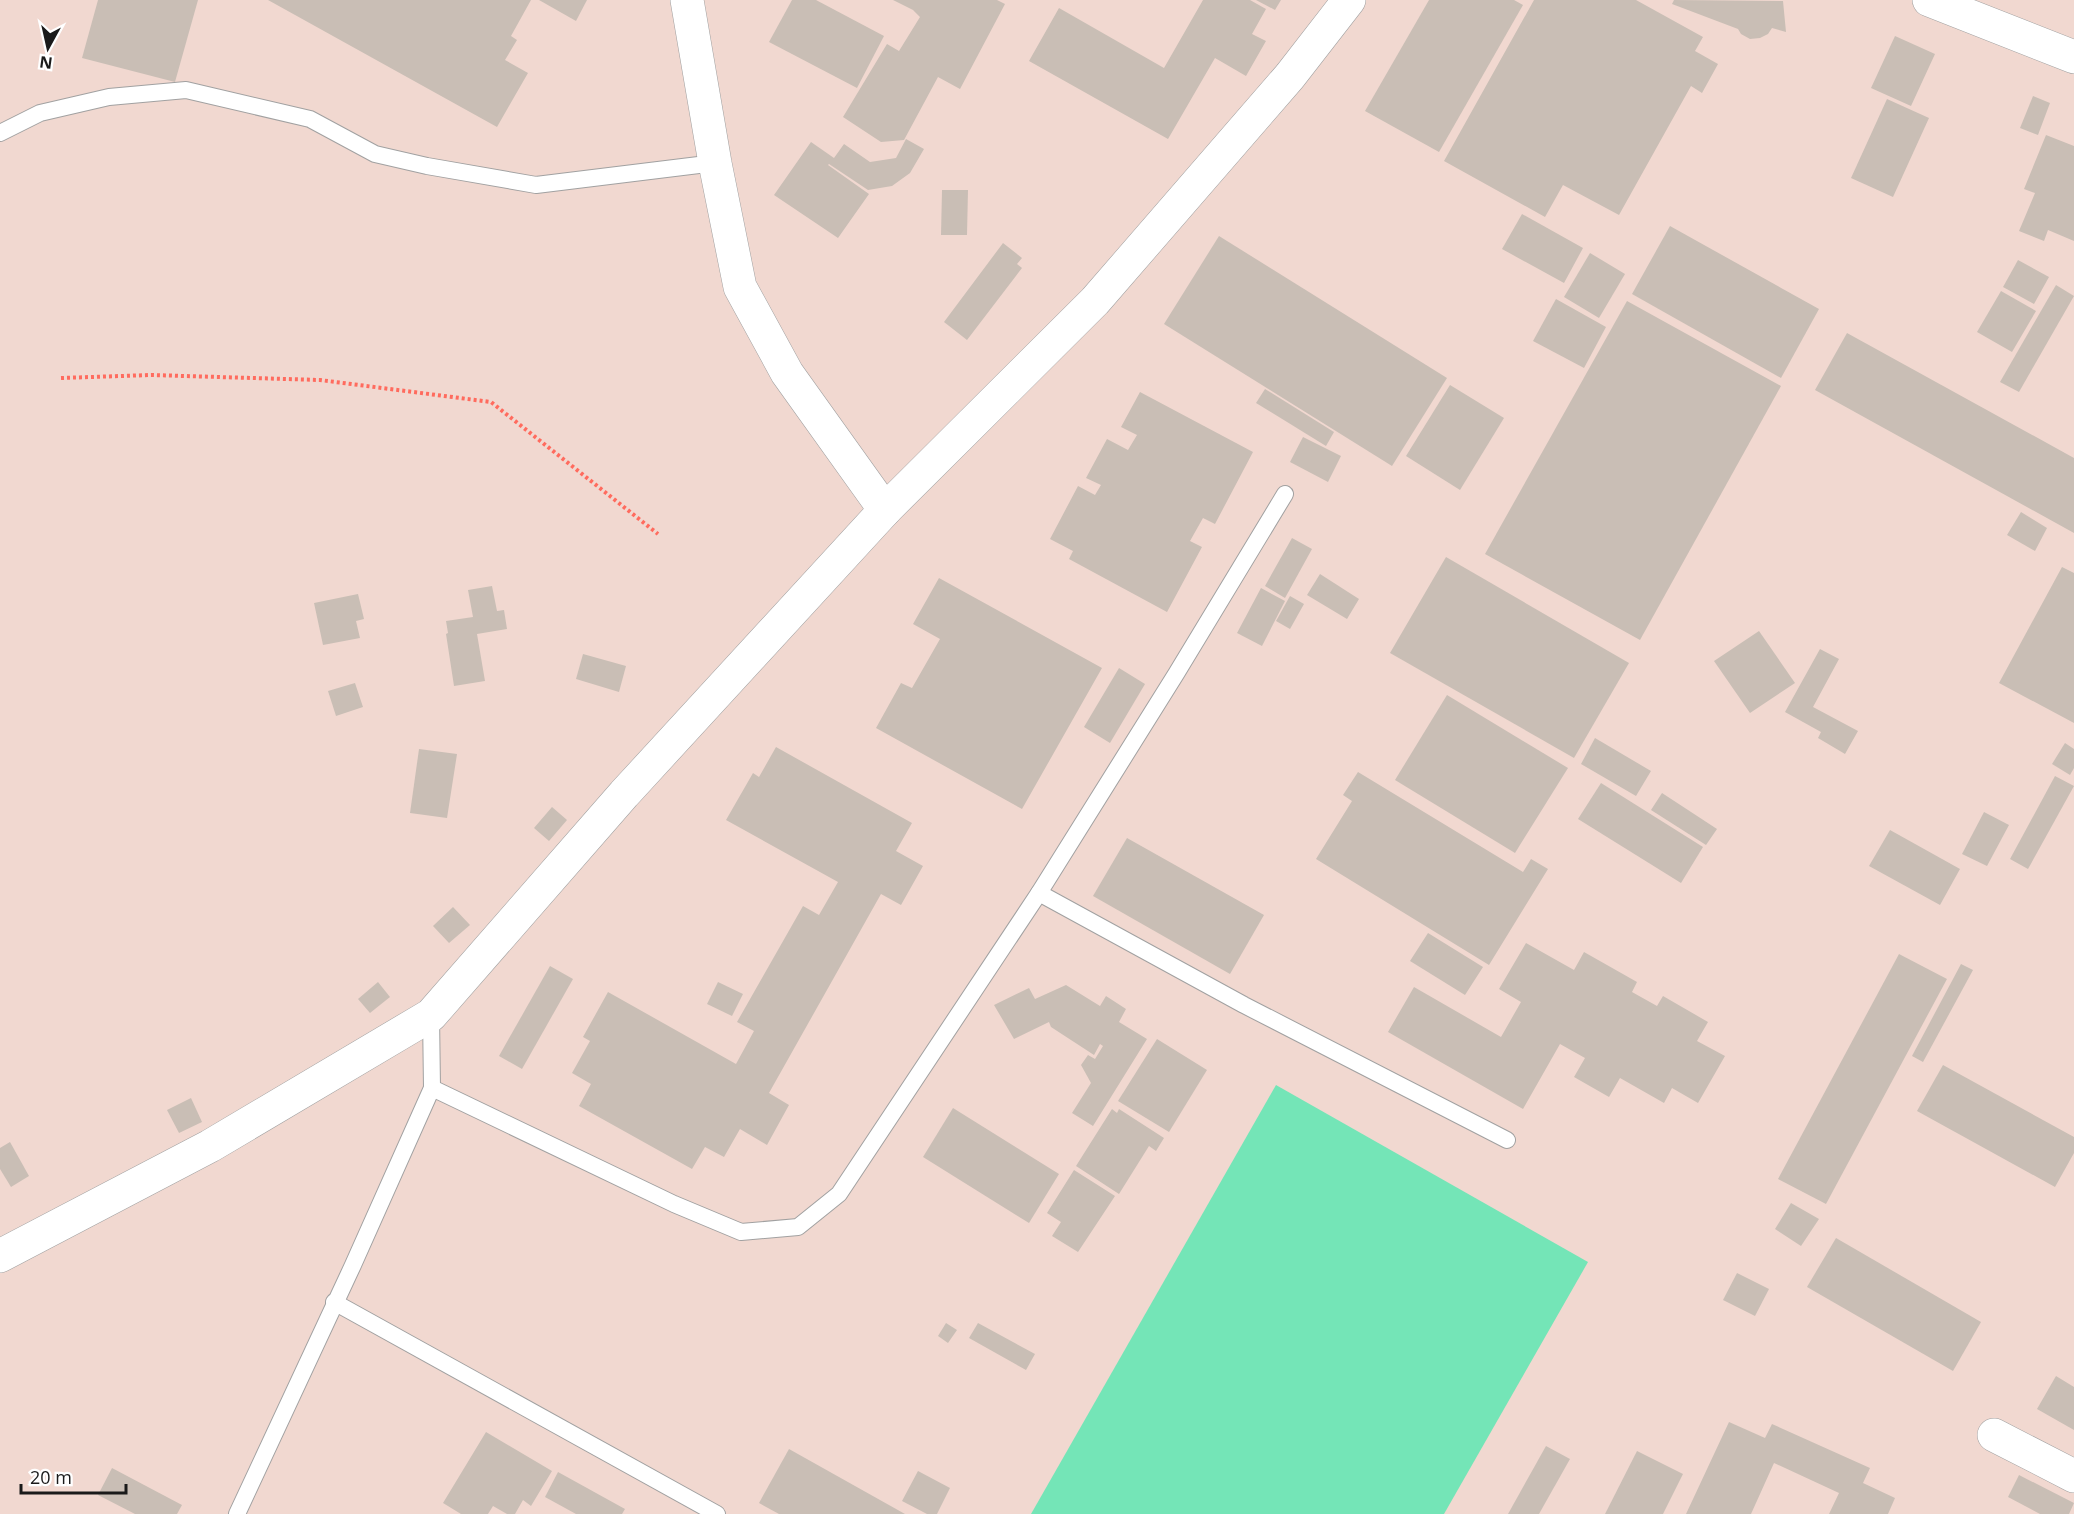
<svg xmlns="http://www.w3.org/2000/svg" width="2074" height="1514" font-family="'Open Sans',sans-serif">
<rect width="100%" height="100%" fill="#ede8de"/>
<!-- military -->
<rect fill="#f1d8d0" x="0" y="0" width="2074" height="1514"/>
<!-- pitch -->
<path fill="#74e5b7" d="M 1276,1085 L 1588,1262 L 1444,1514 L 1031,1514 Z"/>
<!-- building -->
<g fill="#c9beb5">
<path d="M 98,0 L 198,0 L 175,82 L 82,58 Z"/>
<path d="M 268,0 L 531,0 L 511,36 L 517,40 L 505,60 L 528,73 L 497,127 Z"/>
<path d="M 539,0 L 587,0 L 576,21 Z"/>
<path d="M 792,0 L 816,0 L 884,36 L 857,88 L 769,42 Z"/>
<path d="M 893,0 L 997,0 L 1005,4 L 960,89 L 938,77 L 904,140 L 881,142 L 843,117 L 887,44 L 899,51 L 920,17 L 913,10 Z"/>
<path d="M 1203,0 L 1250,0 L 1266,9 L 1252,34 L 1266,41 L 1246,76 L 1215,58 L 1168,139 L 1029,61 L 1059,8 L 1164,68 Z"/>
<path d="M 1256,0 L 1281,0 L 1275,10 Z"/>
<path d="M 1429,0 L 1514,0 L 1523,5 L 1439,152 L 1365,111 Z"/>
<path d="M 1534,0 L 1636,0 L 1703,37 L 1695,51 L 1718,64 L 1702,93 L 1691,86 L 1619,215 L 1563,185 L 1545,217 L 1444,161 Z"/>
<path d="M 1674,0 L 1783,1 L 1786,32 L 1772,28 L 1768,34 L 1760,38 L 1750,39 L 1741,34 L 1738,29 L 1672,4 Z"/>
<path d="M 1895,36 L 1935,54 L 1911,106 L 1871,88 Z"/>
<path d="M 2033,96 L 2050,103 L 2038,135 L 2020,128 Z"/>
<path d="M 1887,99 L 1929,118 L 1893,197 L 1851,178 Z"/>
<path d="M 2046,135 L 2074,146 L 2074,241 L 2048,230 L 2044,241 L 2019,231 L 2035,193 L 2024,189 Z"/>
<path d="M 906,139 L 924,149 L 910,173 L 892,186 L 868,190 L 829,164 L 828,165 L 869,194 L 838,238 L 774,195 L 811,142 L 834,158 L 844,144 L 870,162 L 896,158 Z"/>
<path d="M 942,190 L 968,190 L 967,235 L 941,235 Z"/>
<path d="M 1522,214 L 1583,248 L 1564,283 L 1502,249 Z"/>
<path d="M 1670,226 L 1819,309 L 1781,378 L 1632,294 Z"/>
<path d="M 1219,236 L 1447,378 L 1392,466 L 1164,324 Z"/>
<path d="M 1003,243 L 1022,258 L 1017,264 L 1022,268 L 967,340 L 944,322 Z"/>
<path d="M 1590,253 L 1625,274 L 1599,318 L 1564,297 Z"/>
<path d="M 2018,260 L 2049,277 L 2034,304 L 2003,287 Z"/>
<path d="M 2056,285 L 2074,296 L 2019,392 L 2000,382 Z"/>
<path d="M 2001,291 L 2036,311 L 2012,352 L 1977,332 Z"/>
<path d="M 1556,299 L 1606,327 L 1584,368 L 1533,341 Z"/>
<path d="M 1627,301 L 1781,386 L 1640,640 L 1485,554 Z"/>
<path d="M 1847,333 L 2074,458 L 2074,533 L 1815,390 Z"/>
<path d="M 1450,385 L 1504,418 L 1460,490 L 1406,456 Z"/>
<path d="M 1265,389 L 1334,432 L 1326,446 L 1256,403 Z"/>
<path d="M 1140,392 L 1253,452 L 1215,524 L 1203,518 L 1190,541 L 1202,547 L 1167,612 L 1069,559 L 1073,551 L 1050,539 L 1078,486 L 1095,495 L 1101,485 L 1086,478 L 1107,439 L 1128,450 L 1137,435 L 1121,427 Z"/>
<path d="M 1303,437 L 1341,456 L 1328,482 L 1290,462 Z"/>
<path d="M 2021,512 L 2047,528 L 2035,551 L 2007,535 Z"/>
<path d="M 1292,538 L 1312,549 L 1285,598 L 1265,586 Z"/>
<path d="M 1446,557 L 1629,663 L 1574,758 L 1390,653 Z"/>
<path d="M 2062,567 L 2074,573 L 2074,723 L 1999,683 Z"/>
<path d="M 1320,574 L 1359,599 L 1347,619 L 1307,595 Z"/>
<path d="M 939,578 L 1102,668 L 1022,809 L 876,728 L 901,683 L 912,688 L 940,639 L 913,624 Z"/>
<path d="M 492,586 L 497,611 L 504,610 L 507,629 L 477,634 L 485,681 L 454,686 L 446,634 L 448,633 L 446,621 L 473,617 L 468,590 Z"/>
<path d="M 1261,588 L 1285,601 L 1262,646 L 1237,633 Z"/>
<path d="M 358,594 L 364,619 L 356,621 L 360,638 L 323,645 L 314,603 Z"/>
<path d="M 1290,596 L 1304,604 L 1290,629 L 1276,621 Z"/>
<path d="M 1759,631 L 1795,683 L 1750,713 L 1714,661 Z"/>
<path d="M 1820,649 L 1839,659 L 1813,707 L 1858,731 L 1845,754 L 1818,738 L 1821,732 L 1785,712 Z"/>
<path d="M 583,654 L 626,666 L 619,692 L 576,679 Z"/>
<path d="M 1119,668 L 1145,684 L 1110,743 L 1084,727 Z"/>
<path d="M 355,683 L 363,707 L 336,716 L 328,691 Z"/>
<path d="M 1447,695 L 1568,768 L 1515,853 L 1395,780 Z"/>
<path d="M 1595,738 L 1651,771 L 1636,796 L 1581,764 Z"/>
<path d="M 2065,743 L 2074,749 L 2074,768 L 2070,775 L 2052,764 Z"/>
<path d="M 776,747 L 912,823 L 896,851 L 923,866 L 901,905 L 881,894 L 769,1093 L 789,1105 L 767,1145 L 740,1129 L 724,1157 L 705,1147 L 692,1169 L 579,1106 L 591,1084 L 572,1073 L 590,1041 L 583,1037 L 608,992 L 736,1064 L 754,1031 L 737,1022 L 803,906 L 819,915 L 838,882 L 726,820 L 753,773 L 759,777 Z"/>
<path d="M 419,749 L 457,754 L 447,818 L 410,813 Z"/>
<path d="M 1358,772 L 1523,872 L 1531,859 L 1548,869 L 1489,965 L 1316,859 L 1352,801 L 1343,795 Z"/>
<path d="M 2055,776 L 2074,786 L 2028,869 L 2010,859 Z"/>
<path d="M 1601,783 L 1703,847 L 1681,883 L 1578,819 Z"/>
<path d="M 1662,793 L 1717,829 L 1706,845 L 1651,810 Z"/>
<path d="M 552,807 L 567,820 L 549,841 L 534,828 Z"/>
<path d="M 1984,812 L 2009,825 L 1987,866 L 1962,854 Z"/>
<path d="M 1890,830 L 1960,869 L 1940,905 L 1869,866 Z"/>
<path d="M 1127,838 L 1264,915 L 1230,974 L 1093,896 Z"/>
<path d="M 453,907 L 470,925 L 449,943 L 433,926 Z"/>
<path d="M 1428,933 L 1483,967 L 1465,995 L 1410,961 Z"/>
<path d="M 1526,943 L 1574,970 L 1584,952 L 1637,982 L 1632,992 L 1657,1006 L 1663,996 L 1708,1022 L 1697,1041 L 1725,1056 L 1698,1103 L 1672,1088 L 1664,1103 L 1620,1078 L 1609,1097 L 1574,1077 L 1585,1058 L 1560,1044 L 1523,1109 L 1388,1032 L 1414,987 L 1501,1037 L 1521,1002 L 1499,989 Z"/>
<path d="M 1899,954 L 1947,979 L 1826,1204 L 1778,1179 Z"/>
<path d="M 1961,964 L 1973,970 L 1923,1062 L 1912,1056 Z"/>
<path d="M 550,966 L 573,979 L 522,1069 L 499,1056 Z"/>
<path d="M 378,982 L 390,997 L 370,1013 L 358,999 Z"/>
<path d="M 718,982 L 743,994 L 732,1016 L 707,1004 Z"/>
<path d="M 1066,985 L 1100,1006 L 1106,996 L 1126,1009 L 1119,1022 L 1147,1039 L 1093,1126 L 1072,1113 L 1091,1083 L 1081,1065 L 1088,1055 L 1095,1059 L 1103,1046 L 1100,1044 L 1094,1055 L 1051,1027 L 1049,1022 L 1014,1039 L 994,1005 L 1029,988 L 1035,999 Z"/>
<path d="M 1157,1039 L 1207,1070 L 1169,1132 L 1118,1101 Z"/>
<path d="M 1943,1065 L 2074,1137 L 2074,1153 L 2055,1187 L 1917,1111 Z"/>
<path d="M 191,1098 L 202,1122 L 179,1133 L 167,1110 Z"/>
<path d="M 953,1108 L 1059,1174 L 1029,1223 L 923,1157 Z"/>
<path d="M 1112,1109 L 1117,1113 L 1119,1109 L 1164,1138 L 1156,1151 L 1149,1146 L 1119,1194 L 1076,1166 Z"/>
<path d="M 10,1142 L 29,1176 L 11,1187 L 0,1169 L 0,1148 Z"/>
<path d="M 1074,1170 L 1115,1196 L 1078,1252 L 1052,1236 L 1061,1222 L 1047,1213 Z"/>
<path d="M 1791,1203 L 1819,1219 L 1801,1246 L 1775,1229 Z"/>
<path d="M 1836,1238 L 1981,1322 L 1953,1371 L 1807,1287 Z"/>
<path d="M 1737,1273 L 1769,1289 L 1755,1316 L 1723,1300 Z"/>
<path d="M 946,1323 L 957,1330 L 948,1343 L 938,1336 Z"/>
<path d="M 978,1323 L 1035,1354 L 1026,1370 L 969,1338 Z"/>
<path d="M 2056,1376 L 2074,1387 L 2074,1430 L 2037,1409 Z"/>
<path d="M 1729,1422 L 1765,1438 L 1772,1424 L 1870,1468 L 1863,1483 L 1895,1498 L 1888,1514 L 1829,1514 L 1839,1493 L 1774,1463 L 1751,1514 L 1686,1514 Z"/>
<path d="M 486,1432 L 552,1471 L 531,1506 L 523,1500 L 515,1514 L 507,1514 L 493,1506 L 488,1514 L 461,1514 L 443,1503 Z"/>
<path d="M 1546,1446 L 1570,1459 L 1539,1514 L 1508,1514 Z"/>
<path d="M 789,1449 L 905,1514 L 779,1514 L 759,1503 Z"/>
<path d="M 1637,1451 L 1683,1474 L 1663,1514 L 1605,1514 Z"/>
<path d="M 112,1468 L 182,1505 L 177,1514 L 135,1514 L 98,1495 Z"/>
<path d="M 918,1471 L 950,1488 L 937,1514 L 927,1514 L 902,1501 Z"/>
<path d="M 558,1472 L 625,1509 L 622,1514 L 576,1514 L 545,1497 Z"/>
<path d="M 2019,1475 L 2074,1503 L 2069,1514 L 2040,1514 L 2008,1497 Z"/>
</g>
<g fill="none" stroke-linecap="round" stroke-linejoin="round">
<defs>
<g id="service">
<path d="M 0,133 L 40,113 L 109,97 L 186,90 L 310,119 L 375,154 L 427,166 L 536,185 L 715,163"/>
<path d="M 1039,893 L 1244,1005 L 1507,1140"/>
<path d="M 432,1088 L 674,1204 L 741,1232 L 798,1227 L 839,1194 L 1039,893 L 1176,674 L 1285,494"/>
<path d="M 334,1302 L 717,1514"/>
<path d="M 237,1514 L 353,1265 L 432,1088 L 431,1015"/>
</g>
<g id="minor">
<path d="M 687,0 L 715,163 L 740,287 L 787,373 L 885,510"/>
<path d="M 1929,0 L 2074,57"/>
<path d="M 0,1256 L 210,1146 L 431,1015 L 624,794 L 885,510 L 1095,301 L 1290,76 L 1349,0"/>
<path d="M 1994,1435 L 2074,1476"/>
</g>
</defs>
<!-- service casing -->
<use href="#service" stroke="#a1a1a1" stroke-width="18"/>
<!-- minor casing -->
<use href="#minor" stroke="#a1a1a1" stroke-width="34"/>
<!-- path -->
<path stroke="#ff6b5e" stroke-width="4" stroke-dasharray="3 3" stroke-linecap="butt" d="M 61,378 L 151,375 L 320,380 L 491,402 L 658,534"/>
<!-- service -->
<use href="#service" stroke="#fff" stroke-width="16"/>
<!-- minor -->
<use href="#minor" stroke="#fff" stroke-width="33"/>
</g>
<!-- north arrow -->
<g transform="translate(48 48) rotate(188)" stroke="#ffffff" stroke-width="4.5" paint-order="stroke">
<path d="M0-4.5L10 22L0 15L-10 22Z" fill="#1a1a1a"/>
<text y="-9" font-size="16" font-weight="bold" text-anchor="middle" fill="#1a1a1a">N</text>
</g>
<!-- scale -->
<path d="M21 1484v9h105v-9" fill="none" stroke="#1a1a1a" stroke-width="3"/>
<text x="30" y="1484" font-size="18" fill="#1a1a1a" stroke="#ffffff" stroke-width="4.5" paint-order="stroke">20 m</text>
</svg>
